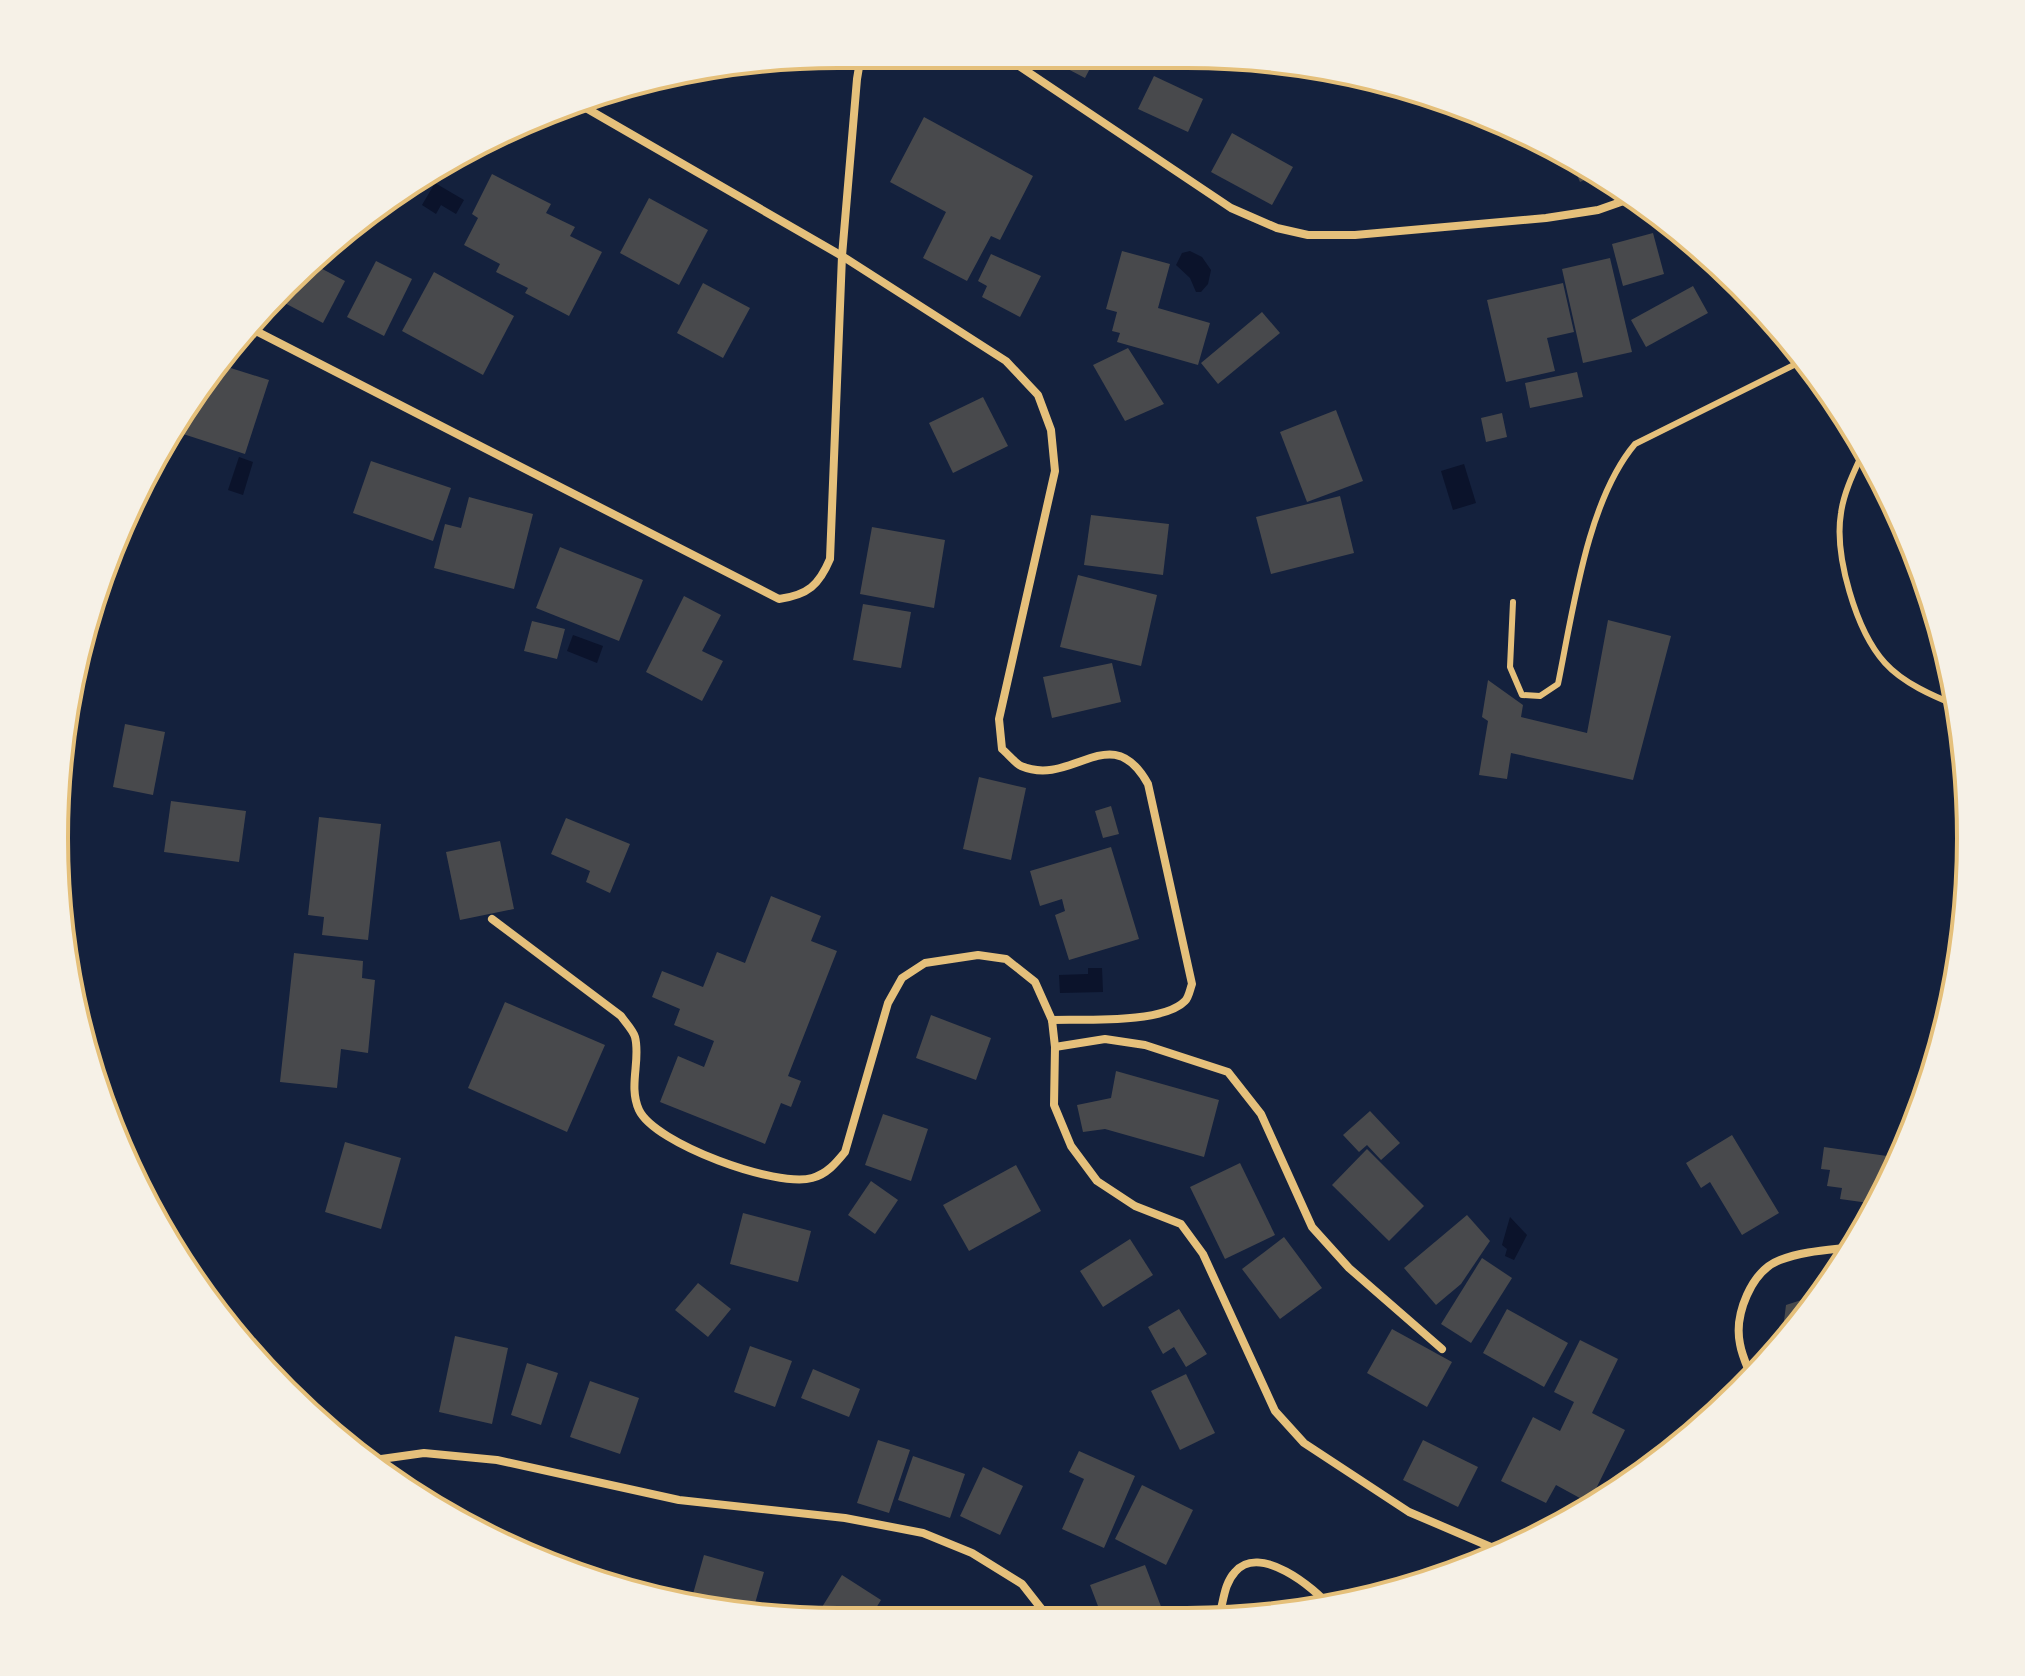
<svg xmlns="http://www.w3.org/2000/svg" width="2025" height="1676" font-family="Bitter,serif">
<rect width="100%" height="100%" fill="#14213d"/>
<!-- water -->
<g fill="#0b132b">
<path d="M 435,183 L 464,200 L 456,214 L 441,205 L 436,214 L 422,205 Z"/>
<path d="M 1190,251 L 1202,257 L 1211,270 L 1208,284 L 1201,292 L 1196,292 L 1190,278 L 1176,265 L 1182,253 Z"/>
<path d="M 239,457 L 253,462 L 243,495 L 228,490 Z"/>
<path d="M 1464,464 L 1476,503 L 1453,510 L 1441,471 Z"/>
<path d="M 573,635 L 603,646 L 597,663 L 567,651 Z"/>
<path d="M 1088,968 L 1102,968 L 1103,992 L 1060,993 L 1059,975 L 1088,974 Z"/>
<path d="M 1510,1217 L 1527,1235 L 1514,1260 L 1505,1256 L 1507,1249 L 1502,1245 Z"/>
</g>
<!-- building -->
<g fill="#48494c">
<path d="M 1041,55 L 1097,55 L 1085,78 Z"/>
<path d="M 1154,76 L 1203,99 L 1188,132 L 1138,109 Z"/>
<path d="M 924,117 L 1033,176 L 1000,240 L 991,236 L 967,281 L 923,258 L 946,212 L 890,182 Z"/>
<path d="M 1232,133 L 1293,167 L 1272,205 L 1211,172 Z"/>
<path d="M 1570,158 L 1599,173 L 1580,182 Z"/>
<path d="M 492,174 L 551,204 L 546,213 L 575,227 L 570,236 L 602,252 L 569,316 L 525,293 L 528,288 L 496,272 L 500,264 L 464,245 L 478,218 L 472,214 Z"/>
<path d="M 649,198 L 708,230 L 679,285 L 620,253 Z"/>
<path d="M 1653,233 L 1664,274 L 1623,286 L 1612,244 Z"/>
<path d="M 1122,251 L 1170,264 L 1158,308 L 1210,323 L 1198,365 L 1117,342 L 1120,333 L 1112,331 L 1117,312 L 1106,309 Z"/>
<path d="M 991,254 L 1041,276 L 1020,317 L 982,297 L 987,286 L 978,281 Z"/>
<path d="M 1610,258 L 1632,352 L 1583,363 L 1562,269 Z"/>
<path d="M 376,261 L 412,279 L 384,336 L 347,317 Z"/>
<path d="M 311,263 L 345,281 L 323,323 L 273,297 Z"/>
<path d="M 434,272 L 514,316 L 483,375 L 402,331 Z"/>
<path d="M 703,283 L 750,308 L 723,358 L 677,333 Z"/>
<path d="M 1563,283 L 1574,332 L 1547,338 L 1555,371 L 1506,382 L 1487,300 Z"/>
<path d="M 1693,286 L 1708,313 L 1646,347 L 1631,320 Z"/>
<path d="M 1262,312 L 1280,333 L 1218,384 L 1201,363 Z"/>
<path d="M 1128,348 L 1164,404 L 1125,421 L 1093,365 Z"/>
<path d="M 218,364 L 269,380 L 245,454 L 180,433 L 193,394 Z"/>
<path d="M 1577,372 L 1583,397 L 1530,408 L 1525,383 Z"/>
<path d="M 983,397 L 1008,446 L 953,473 L 929,423 Z"/>
<path d="M 1336,410 L 1363,481 L 1307,502 L 1280,432 Z"/>
<path d="M 1502,413 L 1507,437 L 1486,442 L 1481,418 Z"/>
<path d="M 371,461 L 451,488 L 433,541 L 353,513 Z"/>
<path d="M 1340,496 L 1354,553 L 1271,574 L 1256,517 Z"/>
<path d="M 469,497 L 533,514 L 514,589 L 434,568 L 445,524 L 461,528 Z"/>
<path d="M 1091,515 L 1169,524 L 1163,575 L 1084,565 Z"/>
<path d="M 872,527 L 945,540 L 934,608 L 860,594 Z"/>
<path d="M 560,547 L 643,580 L 619,641 L 536,608 Z"/>
<path d="M 1078,575 L 1157,595 L 1141,666 L 1060,647 Z"/>
<path d="M 684,596 L 721,615 L 702,651 L 723,661 L 702,701 L 646,672 Z"/>
<path d="M 863,604 L 911,612 L 901,668 L 853,660 Z"/>
<path d="M 1608,620 L 1671,636 L 1633,780 L 1511,753 L 1507,779 L 1479,775 L 1488,721 L 1482,717 L 1488,680 L 1523,705 L 1521,717 L 1587,733 Z"/>
<path d="M 532,621 L 565,629 L 557,659 L 524,651 Z"/>
<path d="M 1112,663 L 1121,702 L 1052,718 L 1043,677 Z"/>
<path d="M 125,724 L 165,732 L 153,795 L 113,787 Z"/>
<path d="M 979,777 L 1026,788 L 1011,860 L 963,849 Z"/>
<path d="M 171,801 L 246,811 L 239,862 L 164,852 Z"/>
<path d="M 1111,806 L 1119,834 L 1103,838 L 1095,811 Z"/>
<path d="M 319,817 L 381,824 L 368,940 L 322,935 L 324,917 L 308,915 Z"/>
<path d="M 566,818 L 630,844 L 610,893 L 586,882 L 590,871 L 551,854 Z"/>
<path d="M 500,841 L 514,909 L 460,920 L 446,852 Z"/>
<path d="M 1111,847 L 1139,939 L 1069,960 L 1055,915 L 1065,911 L 1062,899 L 1040,906 L 1030,871 Z"/>
<path d="M 771,896 L 821,916 L 811,941 L 837,951 L 788,1076 L 801,1081 L 791,1107 L 781,1103 L 765,1144 L 660,1102 L 678,1056 L 704,1067 L 714,1041 L 674,1025 L 680,1009 L 652,997 L 662,971 L 703,987 L 717,952 L 745,963 Z"/>
<path d="M 294,953 L 363,961 L 362,978 L 375,980 L 368,1053 L 341,1049 L 337,1088 L 280,1082 Z"/>
<path d="M 505,1002 L 605,1045 L 567,1132 L 468,1088 Z"/>
<path d="M 931,1015 L 991,1038 L 976,1080 L 916,1058 Z"/>
<path d="M 1116,1071 L 1219,1100 L 1204,1157 L 1105,1129 L 1083,1132 L 1077,1105 L 1111,1098 Z"/>
<path d="M 1370,1111 L 1400,1143 L 1381,1160 L 1367,1145 L 1359,1152 L 1343,1135 Z"/>
<path d="M 883,1114 L 928,1129 L 911,1181 L 865,1165 Z"/>
<path d="M 1732,1135 L 1779,1213 L 1742,1235 L 1710,1182 L 1701,1188 L 1686,1163 Z"/>
<path d="M 345,1142 L 401,1158 L 381,1229 L 325,1212 Z"/>
<path d="M 1824,1147 L 1901,1158 L 1876,1204 L 1840,1199 L 1842,1188 L 1827,1186 L 1830,1170 L 1821,1169 Z"/>
<path d="M 1367,1149 L 1424,1206 L 1389,1241 L 1332,1185 Z"/>
<path d="M 1240,1163 L 1275,1235 L 1225,1259 L 1190,1187 Z"/>
<path d="M 1016,1165 L 1041,1211 L 969,1251 L 943,1205 Z"/>
<path d="M 871,1181 L 898,1200 L 875,1234 L 848,1215 Z"/>
<path d="M 743,1213 L 811,1231 L 798,1282 L 730,1264 Z"/>
<path d="M 1467,1215 L 1490,1241 L 1461,1284 L 1436,1305 L 1404,1268 Z"/>
<path d="M 1284,1237 L 1322,1288 L 1280,1319 L 1242,1269 Z"/>
<path d="M 1130,1239 L 1153,1275 L 1103,1307 L 1080,1271 Z"/>
<path d="M 1482,1258 L 1512,1278 L 1471,1343 L 1441,1324 Z"/>
<path d="M 698,1283 L 731,1309 L 708,1337 L 675,1310 Z"/>
<path d="M 1823,1293 L 1781,1345 L 1786,1305 Z"/>
<path d="M 1179,1309 L 1207,1354 L 1186,1367 L 1174,1347 L 1163,1354 L 1148,1327 Z"/>
<path d="M 1507,1309 L 1568,1343 L 1544,1387 L 1483,1353 Z"/>
<path d="M 1392,1329 L 1452,1362 L 1427,1407 L 1367,1373 Z"/>
<path d="M 455,1336 L 508,1348 L 492,1424 L 439,1412 Z"/>
<path d="M 1580,1340 L 1618,1359 L 1592,1413 L 1625,1430 L 1589,1503 L 1556,1485 L 1546,1503 L 1501,1481 L 1533,1417 L 1560,1431 L 1574,1402 L 1554,1392 Z"/>
<path d="M 750,1346 L 792,1361 L 775,1407 L 734,1392 Z"/>
<path d="M 527,1363 L 558,1373 L 541,1425 L 511,1415 Z"/>
<path d="M 813,1369 L 860,1389 L 849,1417 L 801,1398 Z"/>
<path d="M 1186,1374 L 1215,1433 L 1180,1450 L 1151,1391 Z"/>
<path d="M 590,1381 L 639,1398 L 620,1454 L 570,1437 Z"/>
<path d="M 878,1440 L 910,1450 L 889,1513 L 857,1503 Z"/>
<path d="M 1423,1440 L 1478,1467 L 1458,1507 L 1403,1480 Z"/>
<path d="M 1079,1451 L 1135,1476 L 1104,1548 L 1062,1529 L 1084,1479 L 1069,1472 Z"/>
<path d="M 913,1456 L 965,1474 L 950,1518 L 898,1500 Z"/>
<path d="M 983,1467 L 1023,1486 L 1000,1535 L 960,1516 Z"/>
<path d="M 1142,1485 L 1193,1510 L 1166,1565 L 1115,1539 Z"/>
<path d="M 704,1555 L 764,1572 L 752,1614 L 691,1601 Z"/>
<path d="M 1145,1565 L 1167,1622 L 1104,1622 L 1090,1585 Z"/>
<path d="M 842,1575 L 881,1600 L 868,1621 L 814,1620 Z"/>
</g>
<g fill="none" stroke-linecap="round" stroke-linejoin="round">
<!-- service -->
<g stroke="#e5c07b" stroke-width="6">
<path d="M 1864,450 C 1855,470 1844,491 1841,513 C 1834,555 1856,631 1885,663 C 1903,683 1933,696 1958,706"/>
<path d="M 1513,602 L 1510,667 L 1522,695 L 1540,696 L 1558,684 C 1573,611 1587,501 1635,444 L 1804,360"/>
</g>
<!-- minor -->
<g stroke="#e5c07b" stroke-width="8">
<path d="M 985,55 L 1013,62 L 1231,208 L 1277,228 L 1308,235 L 1355,235 L 1546,218 L 1598,210 L 1635,197"/>
<path d="M 579,104 L 842,256 L 1006,361 L 1038,395 L 1051,430 L 1055,471 L 999,719 L 1002,749 C 1008,754 1015,763 1021,766 C 1073,788 1111,717 1148,784 L 1192,984 C 1190,989 1189,997 1185,1001 C 1163,1024 1083,1019 1052,1020"/>
<path d="M 248,327 L 779,599 C 808,595 819,585 830,559 L 842,256 L 857,79 L 860,61 L 867,54"/>
<path d="M 492,919 L 621,1016 C 625,1022 633,1030 635,1037 C 641,1060 628,1086 639,1110 C 655,1144 777,1188 812,1178 C 827,1174 836,1163 845,1152 L 888,1003 L 902,978 L 925,963 L 978,955 L 1006,959 L 1035,982 L 1052,1020 L 1055,1047 L 1054,1105 L 1071,1146 L 1097,1181 L 1135,1206 L 1181,1224 L 1203,1254 L 1275,1411 L 1304,1443 L 1409,1512 L 1505,1553"/>
<path d="M 1055,1047 L 1105,1039 L 1145,1045 L 1228,1072 L 1261,1114 L 1312,1227 L 1349,1268 L 1442,1349"/>
<path d="M 1752,1379 C 1748,1368 1742,1356 1740,1344 C 1734,1315 1751,1271 1780,1260 C 1803,1251 1829,1250 1853,1247"/>
<path d="M 367,1461 L 424,1453 L 497,1460 L 679,1500 L 845,1518 L 923,1533 L 972,1553 L 1022,1584 L 1051,1621"/>
<path d="M 1218,1619 C 1224,1603 1223,1585 1235,1572 C 1259,1543 1314,1587 1331,1608"/>
</g>
</g>
<!-- crop -->
<path d="M0 0H2025V1676H0ZM838 68H1187A770 770 0 0 1 1957 838V838A770 770 0 0 1 1187 1608H838A770 770 0 0 1 68 838V838A770 770 0 0 1 838 68Z" fill="#f6f1e7" fill-rule="evenodd"/>
<path fill="none" stroke="#e5c07b" stroke-width="4" d="M838 68H1187A770 770 0 0 1 1957 838V838A770 770 0 0 1 1187 1608H838A770 770 0 0 1 68 838V838A770 770 0 0 1 838 68Z"/>
</svg>
